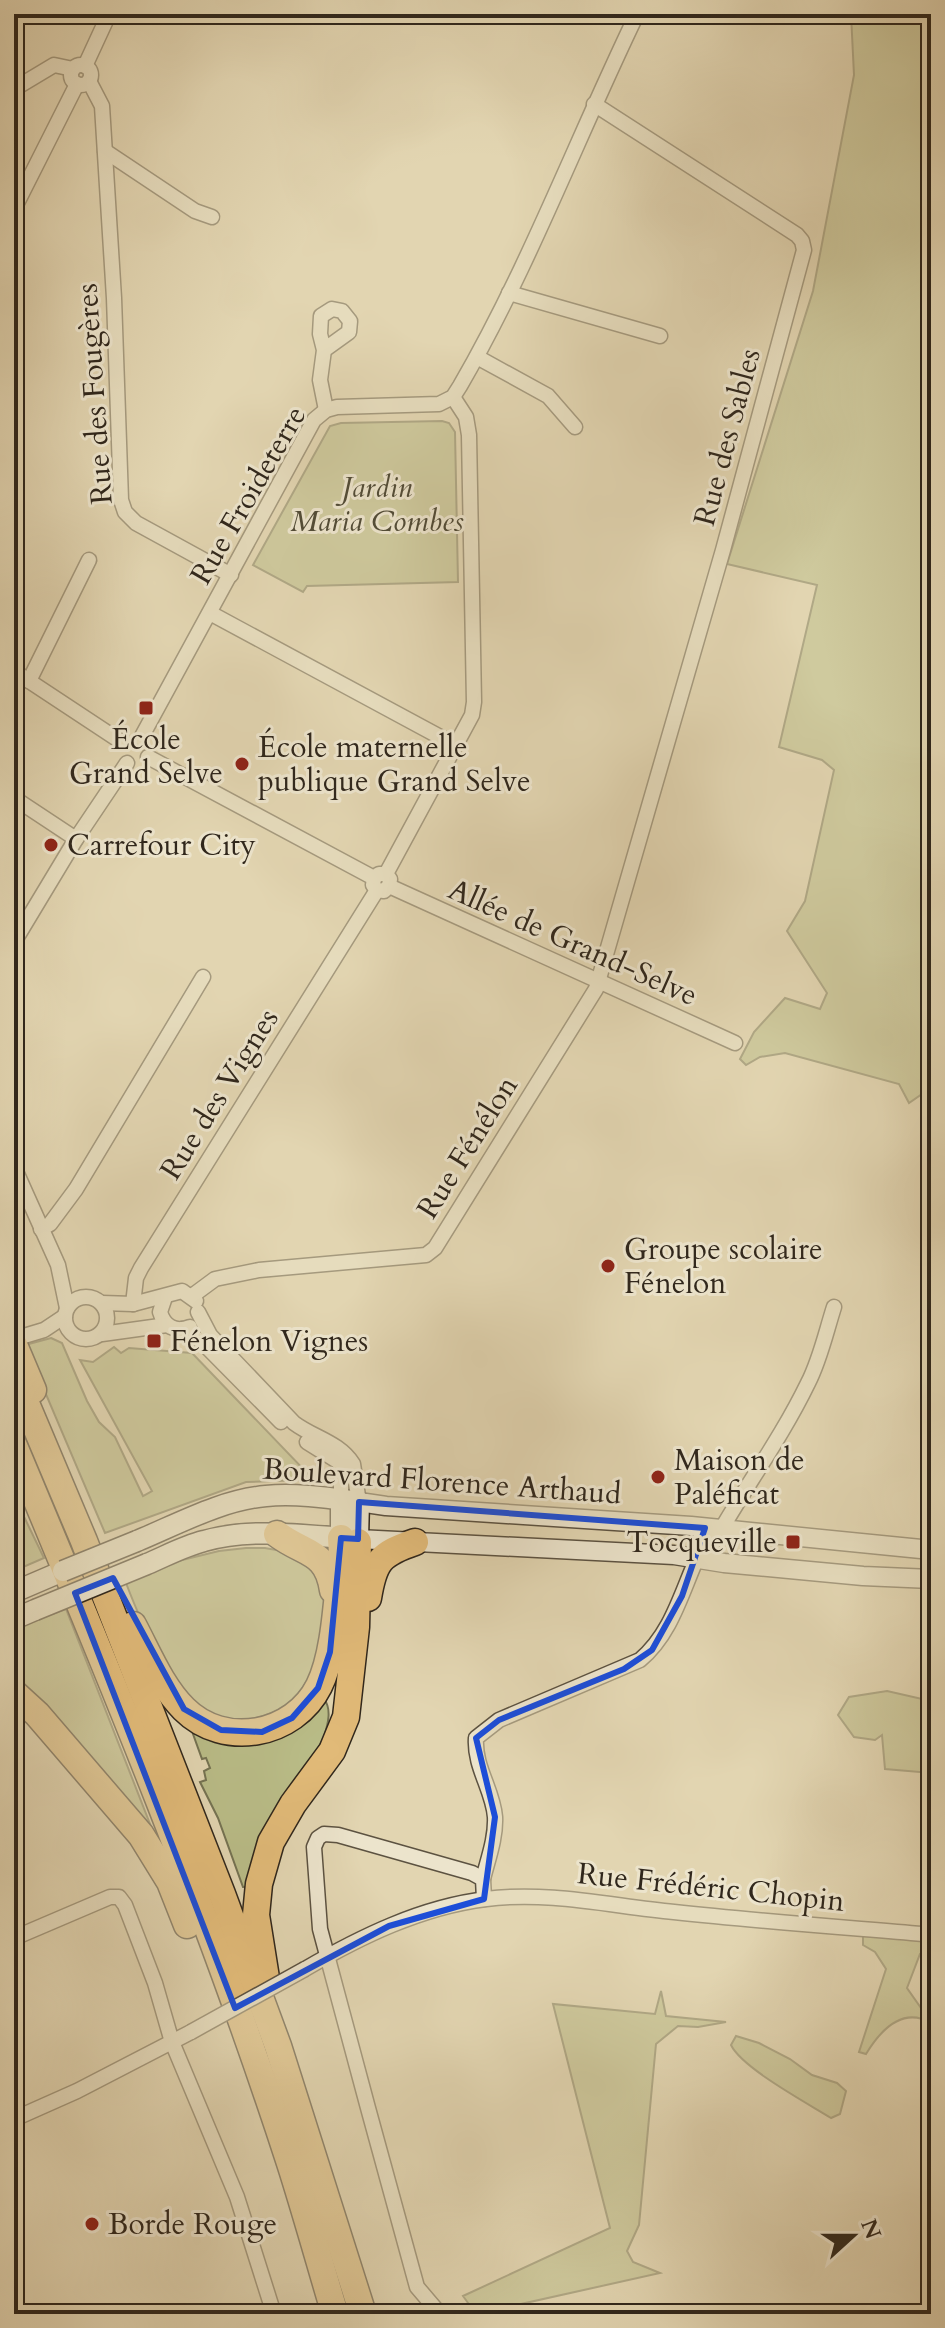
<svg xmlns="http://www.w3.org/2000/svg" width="945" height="2328" font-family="Cardo,serif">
<rect width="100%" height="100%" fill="#e2d5b1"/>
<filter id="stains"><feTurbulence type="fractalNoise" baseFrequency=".0025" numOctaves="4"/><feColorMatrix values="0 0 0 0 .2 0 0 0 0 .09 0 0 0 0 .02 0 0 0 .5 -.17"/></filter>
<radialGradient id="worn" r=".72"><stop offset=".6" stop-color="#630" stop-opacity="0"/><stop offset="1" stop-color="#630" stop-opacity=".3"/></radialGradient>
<!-- green -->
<g fill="#b9bc87" stroke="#747252" stroke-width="2">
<path d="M 851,14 L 931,14 L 931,1096 L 925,1092 L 909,1103 L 899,1084 L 785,1053 L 760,1057 L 746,1065 L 740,1059 L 754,1032 L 785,998 L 820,1009 L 827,993 L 787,931 L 805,901 L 834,770 L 822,760 L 779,747 L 817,585 L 727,564 L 813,291 L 854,75 Z"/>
<path d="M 442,421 L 449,423 L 455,432 L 458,582 L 307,586 L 303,592 L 253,565 L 330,426 L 341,423 Z"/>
<path d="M 51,1338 L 62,1343 L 87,1401 L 99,1422 L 115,1437 L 143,1496 L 152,1491 L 80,1360 L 93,1362 L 114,1347 L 121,1353 L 129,1348 L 192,1353 L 310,1476 L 304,1480 L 246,1482 L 105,1533 L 25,1345 Z"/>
<path d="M 14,1496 L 44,1558 L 14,1571 Z"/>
<path d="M 246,1548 L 265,1548 L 304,1555 L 326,1585 C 322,1638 321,1700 260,1717 C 240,1723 220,1721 202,1708 C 166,1683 141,1622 126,1583 L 174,1562 L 219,1551 Z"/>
<path d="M 66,1609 L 159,1847 L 14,1685 L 14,1628 Z"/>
<path d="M 887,1691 L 931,1701 L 931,1773 L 885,1769 L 882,1735 L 875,1740 L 854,1737 L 838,1715 L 849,1697 Z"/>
<path d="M 324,1699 C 332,1709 328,1724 324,1737 L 247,1887 L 243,1887 L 218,1818 L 200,1782 L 206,1780 L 204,1771 L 210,1768 L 206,1758 L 202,1759 L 193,1734 L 197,1733 L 215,1739 Z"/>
<path d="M 863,1933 L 910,1936 L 931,1945 L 931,1956 L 923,1952 L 920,1954 L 907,1988 L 921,2008 L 931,2013 L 931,2023 C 902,2006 880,2031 866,2054 L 859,2052 L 886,1969 L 875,1952 L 863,1945 Z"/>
<path d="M 661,1991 L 666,2016 L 726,2022 L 698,2027 L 678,2026 L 656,2044 L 639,2225 L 627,2251 L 633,2262 L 660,2273 L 476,2314 L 463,2296 L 610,2228 L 553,2004 L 655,2014 Z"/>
<path d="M 736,2036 L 759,2043 L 790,2059 L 812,2075 L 837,2083 L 846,2091 L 840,2114 L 831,2118 C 807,2103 742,2068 731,2045 Z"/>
</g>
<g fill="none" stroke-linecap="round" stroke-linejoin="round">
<defs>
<g id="minor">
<circle cx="81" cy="75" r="10"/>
<path d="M 85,66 L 109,14"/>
<path d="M 89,81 L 102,106 L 114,298 L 121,500 L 125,512 L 136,523 L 231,575"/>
<path d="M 14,89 L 54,65 L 73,69"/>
<path d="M 105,151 L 195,211 L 212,217"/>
<path d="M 14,209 L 77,84"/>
<path d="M 509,293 L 660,336"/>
<path d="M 324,350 L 320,334 L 321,316 L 332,309 L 342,311 L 350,321 L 349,332 L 324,350 L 320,380 L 326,410"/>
<path d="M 477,357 L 548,396 L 575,427"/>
<path d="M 210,613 L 455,745"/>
<path d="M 14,671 L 123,743"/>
<path d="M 29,681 L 89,560"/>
<path d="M 141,738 L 314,420 L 326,410 L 337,407 L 439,404 L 453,397 L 460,386 C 529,267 577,138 637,14"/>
<path d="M 148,757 L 374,878 L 373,885 L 377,890 L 384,891 L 389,886 L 390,879 L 386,874 L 379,874 L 374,878"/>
<path d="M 14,798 L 76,839"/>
<path d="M 386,874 L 472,715 L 474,702 L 469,435 L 466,417 L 453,397"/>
<path d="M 389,886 L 735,1043"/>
<path d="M 14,942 L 76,839 L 127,763"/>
<path d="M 14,1167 L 58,1265 L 67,1308"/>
<path d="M 41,1229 L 50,1224 L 76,1189 L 203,977"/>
<path d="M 192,1296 L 215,1279 L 259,1270 L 426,1255 L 435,1248 L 596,989 L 723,550 L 804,250 L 802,241 L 797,235 L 594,104"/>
<circle cx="86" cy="1318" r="21"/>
<path d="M 165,1297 L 160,1312 C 164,1326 175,1333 190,1327"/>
<path d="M 102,1303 L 133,1304 L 182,1291 L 196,1301"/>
<path d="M 133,1304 L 136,1278 L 141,1268 L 377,890"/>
<path d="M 198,1312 L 210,1335 L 294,1423 C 314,1438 339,1442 353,1464 L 359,1502"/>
<path d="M 182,1329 L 202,1342 L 281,1422"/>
<path d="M 102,1334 L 167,1325"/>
<path d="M 14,1339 L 44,1330 L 65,1316"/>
<path d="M 307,1442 L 339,1462 L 341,1468 L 341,1500"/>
<path d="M 691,1557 L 705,1528"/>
<path d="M 704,1560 C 736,1499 778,1445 808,1383 C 820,1360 826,1332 834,1307"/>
<path d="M 483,1879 C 488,1859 496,1838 495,1817 C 493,1790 474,1767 476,1738 L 499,1720 L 640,1660 C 671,1634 681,1594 697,1558"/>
<path d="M 14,1938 L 110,1897 L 119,1897 L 125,1905 L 155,1983 L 172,2042 L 237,2197 L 274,2314"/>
<path d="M 305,1969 C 360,1937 421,1907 486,1899 C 549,1891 611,1906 674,1912 C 757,1921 840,1927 923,1934 L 931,1938"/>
<path d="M 14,2119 L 77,2091 L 191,2032"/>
<path d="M 440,2314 L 417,2287 L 368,2108 L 320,1929 L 314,1847 L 318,1838 L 324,1834 L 338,1835 L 472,1873 L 483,1879 L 484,1899"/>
</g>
<g id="tertiary">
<path d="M 359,1502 L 386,1506 L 691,1526 L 931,1550"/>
<path d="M 358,1539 L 674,1555 L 724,1563 L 863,1576 L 931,1579"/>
</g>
<g id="secondary">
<path d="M 341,1500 L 341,1538"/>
<path d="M 137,1541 C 178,1524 221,1500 266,1496 C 296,1493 329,1498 359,1502 L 358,1539 C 309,1536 252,1527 204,1541 C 184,1546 166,1556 147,1564"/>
<path d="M 14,1592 L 63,1571"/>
<path d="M 14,1619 L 35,1610"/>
</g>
<g id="motorway">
<path d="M 14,1345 L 33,1390"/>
<path d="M 14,1375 L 84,1541 L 222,1894 L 278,2046 L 363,2314"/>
<path d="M 14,1446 C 113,1682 211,1920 290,2163 C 306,2213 320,2264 335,2314"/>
<path d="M 277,1534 C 305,1555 327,1550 333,1590"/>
<path d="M 368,1598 C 374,1561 380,1554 415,1542"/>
<path d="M 133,1625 C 148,1653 161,1686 184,1709 C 224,1749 294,1736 319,1686 C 336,1652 337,1592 342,1554 L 341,1538"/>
<path d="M 14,1693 L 37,1714 L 141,1835 L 170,1882 L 187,1925"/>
<path d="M 266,1978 L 256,1915 L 259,1884 L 271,1842 L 293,1804 L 332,1751 L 346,1717 L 356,1627 L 358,1542"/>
</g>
</defs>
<!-- minor casing -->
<use href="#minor" stroke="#5c5241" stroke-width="17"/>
<!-- tertiary casing -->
<use href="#tertiary" stroke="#5c5241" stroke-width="21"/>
<!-- secondary casing -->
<use href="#secondary" stroke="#30271c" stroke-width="23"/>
<!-- motorway casing -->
<use href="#motorway" stroke="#30271c" stroke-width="29"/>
<!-- minor -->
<use href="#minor" stroke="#ece4cc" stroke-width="14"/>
<!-- tertiary -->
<use href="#tertiary" stroke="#ece4cc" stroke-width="18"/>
<!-- secondary -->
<use href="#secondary" stroke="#ece4cc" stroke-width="20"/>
<!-- motorway -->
<use href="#motorway" stroke="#e1ba78" stroke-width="26"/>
<defs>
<path id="minor-bridge" d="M 191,2032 L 305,1969"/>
<g id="secondary-bridge">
<path d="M 63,1571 L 137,1541"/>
<path d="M 35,1610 L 147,1564"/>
</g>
</defs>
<!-- minor-bridge casing -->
<use href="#minor-bridge" stroke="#5c5241" stroke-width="17" stroke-linecap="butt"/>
<!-- secondary-bridge casing -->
<use href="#secondary-bridge" stroke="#30271c" stroke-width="23" stroke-linecap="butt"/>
<!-- minor-bridge -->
<use href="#minor-bridge" stroke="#ece4cc" stroke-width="14"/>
<!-- secondary-bridge -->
<use href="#secondary-bridge" stroke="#ece4cc" stroke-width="20"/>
</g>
<!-- marked area -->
<path d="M0 0H945V2328H0ZM 359,1502 L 705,1528 L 682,1596 L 652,1650 L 624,1669 L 499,1720 L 476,1738 L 495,1817 L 484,1899 L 389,1926 L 235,2008 L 75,1593 L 113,1578 L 184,1709 L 221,1730 L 262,1732 L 292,1718 L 318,1688 L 330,1652 L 341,1538 L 358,1539 Z" fill="#e2d5b1" fill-opacity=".55" fill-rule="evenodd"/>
<path fill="none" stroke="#1d4ed8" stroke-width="6" stroke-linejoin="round" d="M 359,1502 L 705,1528 L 682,1596 L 652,1650 L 624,1669 L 499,1720 L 476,1738 L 495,1817 L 484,1899 L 389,1926 L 235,2008 L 75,1593 L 113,1578 L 184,1709 L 221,1730 L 262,1732 L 292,1718 L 318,1688 L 330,1652 L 341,1538 L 358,1539 Z"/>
<!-- markers -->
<g fill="#8f2418" stroke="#ece4cc" stroke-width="3">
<rect x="138" y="700" width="16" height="16" rx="4"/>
<circle cx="242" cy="764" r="8"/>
<circle cx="51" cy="845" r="8"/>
<circle cx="608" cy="1266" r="8"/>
<rect x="146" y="1333" width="16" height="16" rx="4"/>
<circle cx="658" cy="1477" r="8"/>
<rect x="785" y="1534" width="16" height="16" rx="4"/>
<circle cx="92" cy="2224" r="8"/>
</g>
<g text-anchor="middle" stroke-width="6" stroke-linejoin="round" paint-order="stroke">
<!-- street labels -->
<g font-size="30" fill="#30271c" stroke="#ece4cc">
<text transform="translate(94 394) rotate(-94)" y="10">Rue des Fougères</text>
<text transform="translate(727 437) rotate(-75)" y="10">Rue des Sables</text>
<text transform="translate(248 495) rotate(-60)" y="10">Rue Froideterre</text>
<text transform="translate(573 942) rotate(24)" y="10">Allée de Grand-Selve</text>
<text transform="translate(219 1094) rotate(-58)" y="10">Rue des Vignes</text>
<text transform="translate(467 1147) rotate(-58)" y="10">Rue Fénélon</text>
<text transform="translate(442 1481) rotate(4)" y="10">Boulevard Florence Arthaud</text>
<text transform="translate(711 1887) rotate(6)" y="10">Rue Frédéric Chopin</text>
</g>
<!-- park labels -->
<g font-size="30" font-style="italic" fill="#524c37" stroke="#ece4cc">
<text x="377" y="497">Jardin<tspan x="377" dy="34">Maria Combes</tspan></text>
</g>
<!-- poi labels -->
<g font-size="30" fill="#30271c" stroke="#ece4cc" text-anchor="start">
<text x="146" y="749" text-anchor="middle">École<tspan x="146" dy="34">Grand Selve</tspan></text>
<text x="258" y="757">École maternelle<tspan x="258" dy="34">publique Grand Selve</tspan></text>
<text x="67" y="855">Carrefour City</text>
<text x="624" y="1259">Groupe scolaire<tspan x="624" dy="34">Fénelon</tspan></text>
<text x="170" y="1351">Fénelon Vignes</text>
<text x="674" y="1470">Maison de<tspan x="674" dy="34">Paléficat</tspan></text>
<text x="777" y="1552" text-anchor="end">Tocqueville</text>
<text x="108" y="2234">Borde Rouge</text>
</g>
</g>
<!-- margin -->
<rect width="945" height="2328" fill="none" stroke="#e2d5b1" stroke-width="48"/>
<rect x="16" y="16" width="913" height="2296" fill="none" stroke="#30271c" stroke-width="4"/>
<rect x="24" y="24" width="897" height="2280" fill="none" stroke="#30271c" stroke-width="2"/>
<!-- north arrow -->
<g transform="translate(853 2236) rotate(69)" stroke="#ece4cc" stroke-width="6" paint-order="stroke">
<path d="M0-6L14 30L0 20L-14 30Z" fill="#30271c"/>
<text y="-12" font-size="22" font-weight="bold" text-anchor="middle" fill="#30271c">N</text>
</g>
<rect width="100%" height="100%" filter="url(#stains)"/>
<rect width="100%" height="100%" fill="url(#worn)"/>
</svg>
